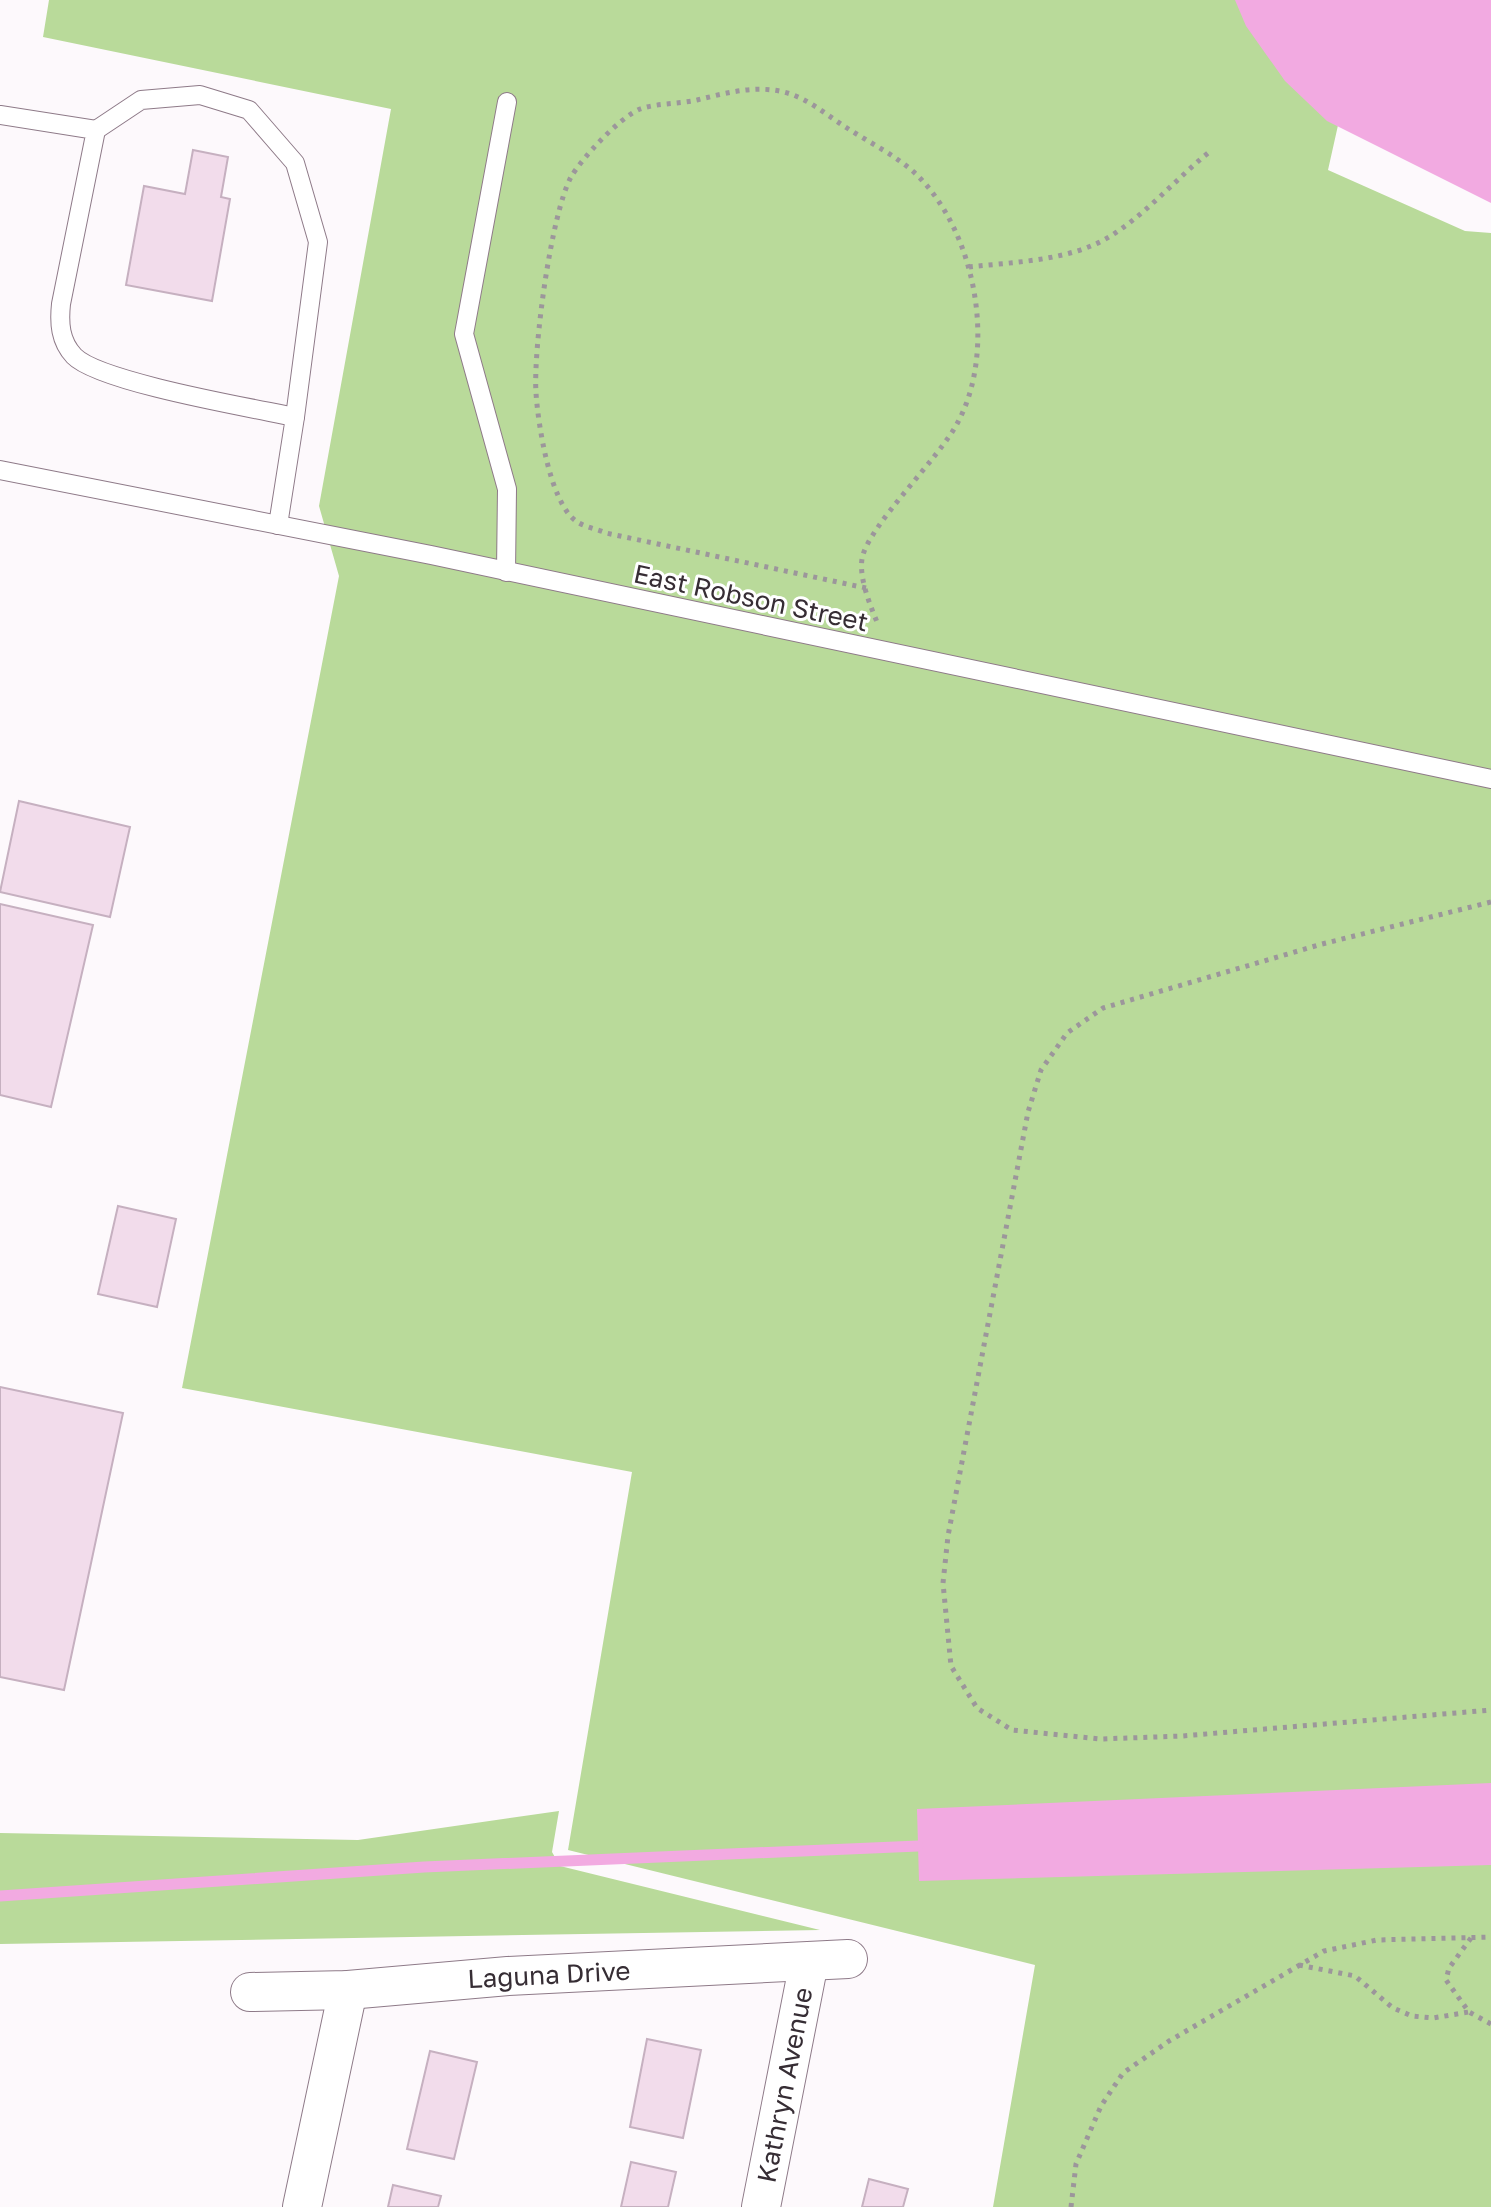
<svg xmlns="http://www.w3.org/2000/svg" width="1491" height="2207" font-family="'Golos Text',sans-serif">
<rect width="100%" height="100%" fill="#fdf9fc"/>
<!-- green -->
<g fill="#b9da9a">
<path d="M 49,0 L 1366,0 L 1328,170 L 1465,231 L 1491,233 L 1491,2207 L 993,2207 L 1035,1965 L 568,1850 L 632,1472 L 182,1388 L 339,576 L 319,506 L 391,109 L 43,37 Z"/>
<path d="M 559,1811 L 552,1852 L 560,1866 L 820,1930 L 0,1944 L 0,1833 L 358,1840 Z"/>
</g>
<!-- water -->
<g fill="#f2aae1">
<path d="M 1235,0 L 1491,0 L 1491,203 L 1327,121 L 1285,81 L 1246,26 Z"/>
<path d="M 1491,1783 L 1491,1865 L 919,1881 L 917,1809 Z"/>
</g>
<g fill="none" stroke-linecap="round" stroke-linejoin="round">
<!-- stream -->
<path stroke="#f2aae1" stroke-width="11" d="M 0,1896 L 424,1867 L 918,1846"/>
</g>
<!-- building -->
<g fill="#f2dceb" stroke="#c6b0c0" stroke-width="2">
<path d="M 193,150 L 228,157 L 221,197 L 230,199 L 212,301 L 126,285 L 144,186 L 185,194 Z"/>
<path d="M 19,801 L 130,827 L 110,917 L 0,892 Z"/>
<path d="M 0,904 L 93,925 L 51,1107 L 0,1095 Z"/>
<path d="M 118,1206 L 176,1219 L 157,1307 L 98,1294 Z"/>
<path d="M 0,1387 L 123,1413 L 64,1690 L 0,1677 Z"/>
<path d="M 647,2039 L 701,2050 L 683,2138 L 630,2127 Z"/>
<path d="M 430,2051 L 477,2062 L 454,2159 L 407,2149 Z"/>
<path d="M 631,2162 L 676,2172 L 668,2207 L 621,2207 Z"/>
<path d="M 869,2179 L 908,2189 L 903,2207 L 862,2207 Z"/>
<path d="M 393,2185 L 441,2196 L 438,2207 L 388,2207 Z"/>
</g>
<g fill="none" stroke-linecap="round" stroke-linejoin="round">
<defs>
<g id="lane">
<path d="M 0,115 L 96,130 L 61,304 C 59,323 60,341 74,356 C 99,382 252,408 295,417 L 278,525"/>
<path d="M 96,130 L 141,100 L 200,95 L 249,110 L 295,163 L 318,242 L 295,417"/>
<path d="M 0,470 L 431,555 L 1491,779"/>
<path d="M 506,572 L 507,489 L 464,334 L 507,102"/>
</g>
<g id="street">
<path d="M 250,1992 L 348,1990 L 508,1976 L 848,1959"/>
<path d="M 302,2207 L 348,1990"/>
<path d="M 761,2207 L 809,1962"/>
</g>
</defs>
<!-- lane casing -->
<use href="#lane" stroke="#8e7a88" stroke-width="20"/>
<!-- street casing -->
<use href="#street" stroke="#8e7a88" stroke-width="40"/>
<!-- path -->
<g stroke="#9c969b" stroke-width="5" stroke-dasharray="4 6" stroke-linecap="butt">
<path d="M 969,267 C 1014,262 1069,261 1109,237 C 1145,215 1175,180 1208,153"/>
<path d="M 866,588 L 606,533 C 597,529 584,527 576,521 C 550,503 538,424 536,393 C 533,350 551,214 571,177 C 582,158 619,118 640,109 C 657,103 679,104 697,100 C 730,92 765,82 798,97 C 816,105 831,118 847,128 C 870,143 897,156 917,175 C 976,233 997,349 958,422 C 939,459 867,527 862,559 C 859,578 870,605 877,622"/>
<path d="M 1491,902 L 1322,944 L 1103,1008 L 1067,1033 L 1041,1070 L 1028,1112 L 948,1536 L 943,1583 L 951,1666 L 977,1708 L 1012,1730 L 1100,1739 L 1182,1736 L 1491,1710"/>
<path d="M 1471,1938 L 1449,1968 L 1446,1980 L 1469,2012 L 1491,2024"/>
<path d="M 1299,1965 L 1355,1976 L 1393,2008 L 1412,2016 L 1433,2018 L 1469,2012"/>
<path d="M 1071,2207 L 1076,2164 L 1101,2106 L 1123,2073 L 1169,2041 L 1324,1951 L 1377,1940 L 1491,1937"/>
</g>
<!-- lane -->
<use href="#lane" stroke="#fff" stroke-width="18"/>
<!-- street -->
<use href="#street" stroke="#fff" stroke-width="38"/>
</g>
<g text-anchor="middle" stroke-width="6" stroke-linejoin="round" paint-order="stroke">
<!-- street labels -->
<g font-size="26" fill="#362d34" stroke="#fff">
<text transform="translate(751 598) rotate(12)" y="9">East Robson Street</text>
<text transform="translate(549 1975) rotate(-3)" y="9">Laguna Drive</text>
<text transform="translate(785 2085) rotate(-79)" y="9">Kathryn Avenue</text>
</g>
</g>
</svg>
